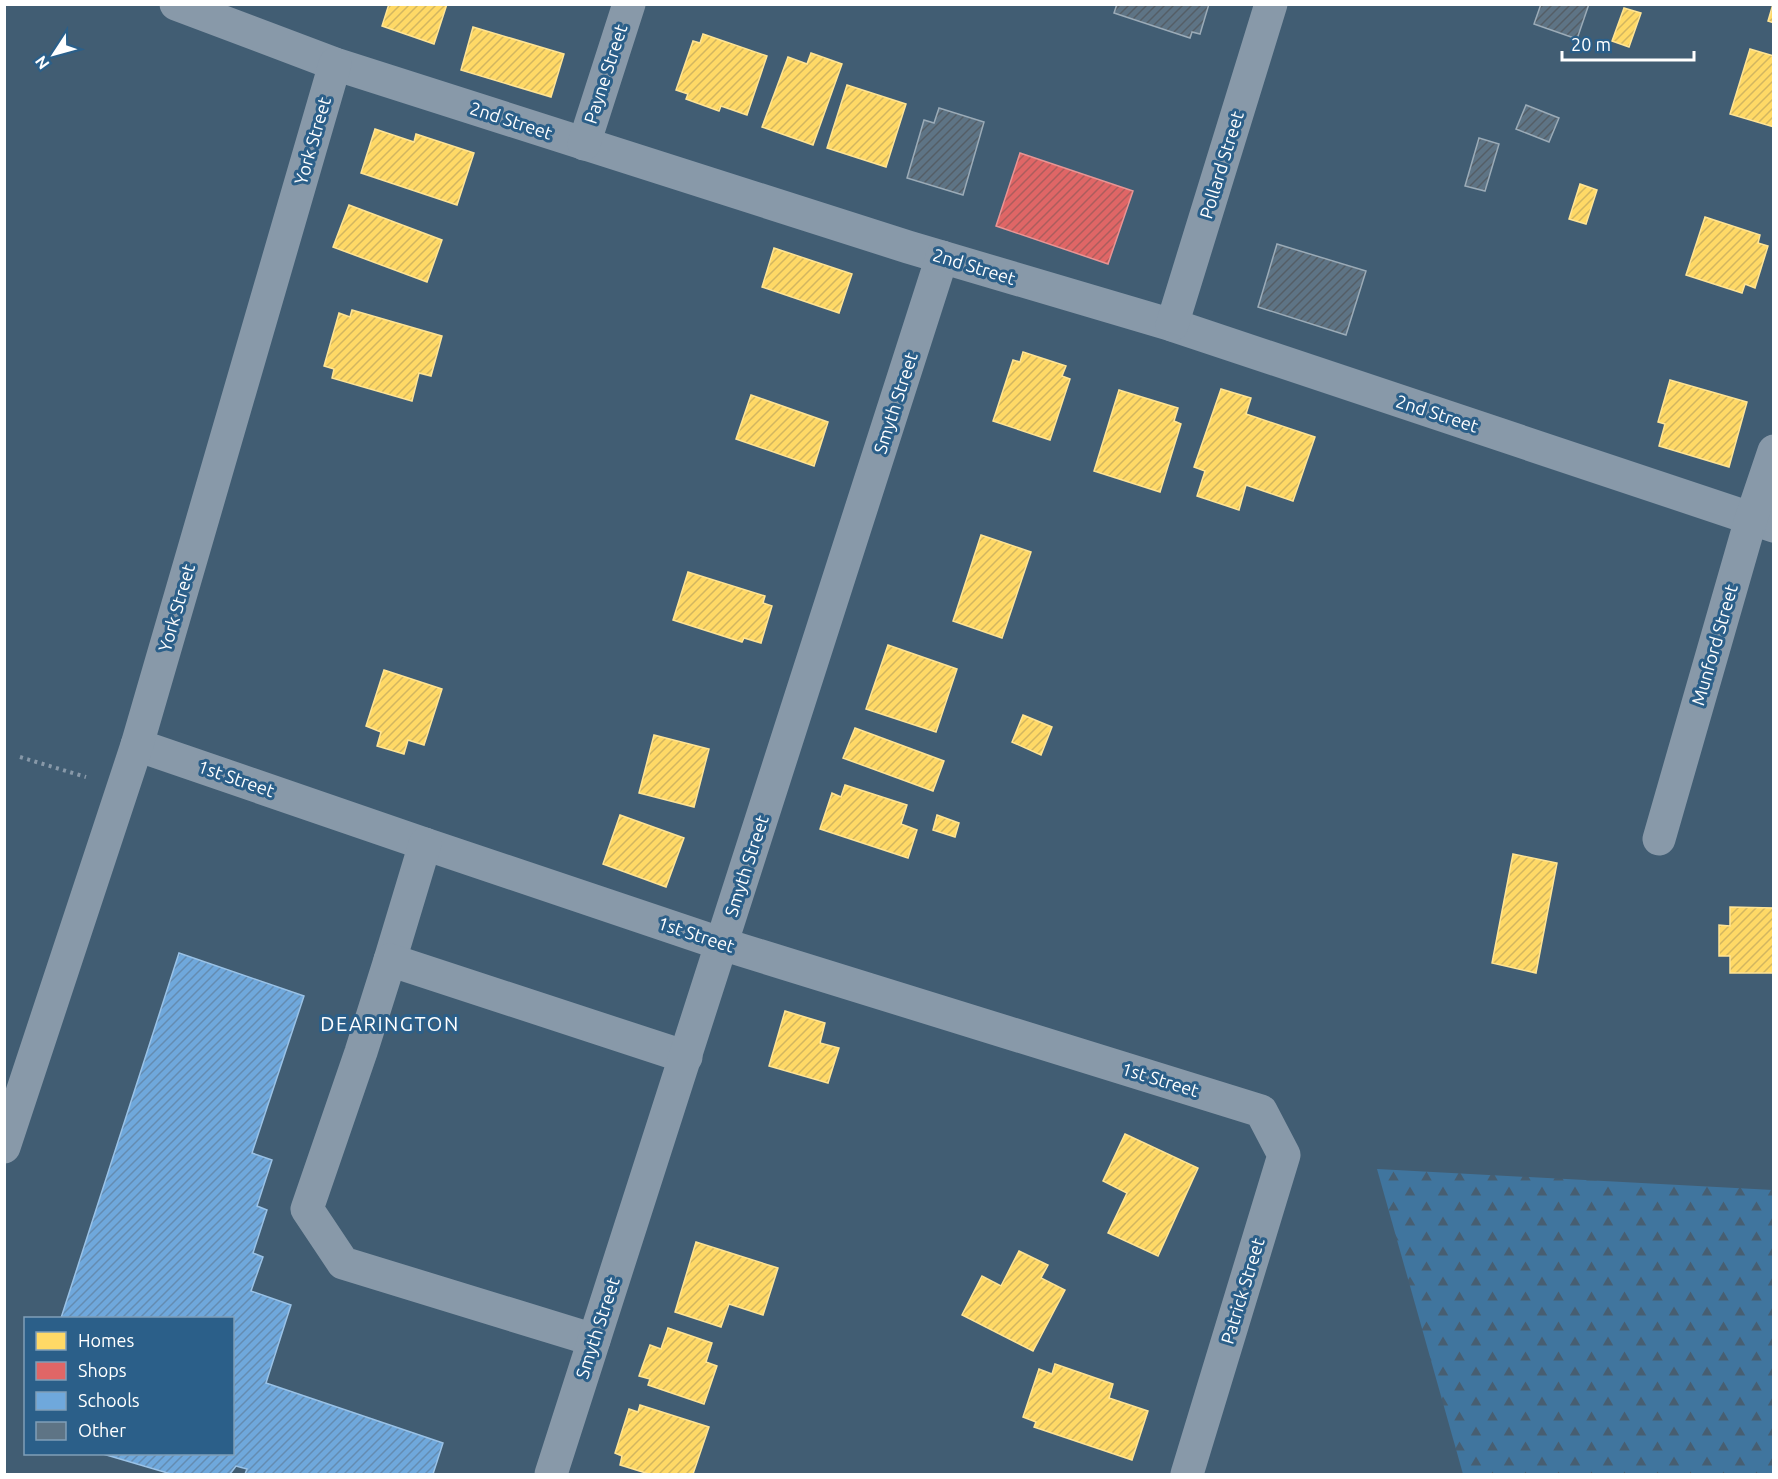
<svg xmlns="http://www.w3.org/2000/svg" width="1778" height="1479" font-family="Ubuntu,sans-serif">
<defs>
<pattern id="forest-firs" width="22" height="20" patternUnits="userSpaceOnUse" patternTransform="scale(1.5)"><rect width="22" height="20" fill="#40759e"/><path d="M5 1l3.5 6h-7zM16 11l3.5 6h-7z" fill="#475e71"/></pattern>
<pattern id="homes-hatch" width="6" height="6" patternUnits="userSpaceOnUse" patternTransform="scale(1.5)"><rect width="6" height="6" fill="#ffd966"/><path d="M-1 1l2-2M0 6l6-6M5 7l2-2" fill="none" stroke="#d2b660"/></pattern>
<pattern id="shops-hatch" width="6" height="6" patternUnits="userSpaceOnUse" patternTransform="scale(1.5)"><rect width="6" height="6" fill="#e06666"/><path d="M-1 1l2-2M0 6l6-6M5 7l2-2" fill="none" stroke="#ac5d5d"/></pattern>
<pattern id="schools-hatch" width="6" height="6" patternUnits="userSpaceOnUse" patternTransform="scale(1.5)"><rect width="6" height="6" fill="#6fa8dc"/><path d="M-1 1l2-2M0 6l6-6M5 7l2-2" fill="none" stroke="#648cb1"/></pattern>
<pattern id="building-hatch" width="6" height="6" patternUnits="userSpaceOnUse" patternTransform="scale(1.5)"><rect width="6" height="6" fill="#5e7485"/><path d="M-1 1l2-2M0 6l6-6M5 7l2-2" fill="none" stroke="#545e66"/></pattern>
</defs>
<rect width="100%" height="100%" fill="#415d73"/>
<!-- forest -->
<path fill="url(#forest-firs)" d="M 1377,1169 L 1773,1190 L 1773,1474 L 1463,1474 Z"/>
<!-- homes -->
<g fill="url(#homes-hatch)" stroke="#ffe494" stroke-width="1.5">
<path d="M 389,4 L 447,4 L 434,44 L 382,26 Z"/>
<path d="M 1773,4 L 1774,4 L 1774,23 L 1768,21 Z"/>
<path d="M 1624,8 L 1641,13 L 1629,47 L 1612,41 Z"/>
<path d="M 473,27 L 564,54 L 551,97 L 461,70 Z"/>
<path d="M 703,34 L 767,56 L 747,115 L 721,106 L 719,111 L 686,99 L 688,94 L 676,90 L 693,41 L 700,43 Z"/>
<path d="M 1750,49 L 1774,56 L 1774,127 L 1730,114 Z"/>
<path d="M 811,53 L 842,64 L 813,145 L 762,127 L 788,57 L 807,64 Z"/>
<path d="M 847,85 L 906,104 L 886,167 L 827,148 Z"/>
<path d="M 375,129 L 414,142 L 416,134 L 474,153 L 457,205 L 361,173 Z"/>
<path d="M 1580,184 L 1597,190 L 1586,224 L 1569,219 Z"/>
<path d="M 349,205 L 442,240 L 427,282 L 333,247 Z"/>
<path d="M 1705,217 L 1760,235 L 1758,243 L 1768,246 L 1755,288 L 1745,284 L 1742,293 L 1686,275 Z"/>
<path d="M 774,248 L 852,274 L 839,313 L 762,287 Z"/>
<path d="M 352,310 L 442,336 L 431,376 L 419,373 L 412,401 L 332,378 L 334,369 L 324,366 L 339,313 L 350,317 Z"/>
<path d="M 1023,352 L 1066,366 L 1062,376 L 1070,379 L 1050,440 L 993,421 L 1013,360 L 1020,362 Z"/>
<path d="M 1670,380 L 1747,402 L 1729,467 L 1659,446 L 1665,424 L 1658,422 Z"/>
<path d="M 1221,389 L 1251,398 L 1246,414 L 1315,437 L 1293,501 L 1246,485 L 1239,510 L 1197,496 L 1205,471 L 1194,467 Z"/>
<path d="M 1119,390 L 1178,408 L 1174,421 L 1181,424 L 1160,492 L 1094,471 Z"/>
<path d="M 751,395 L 828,422 L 814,466 L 736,439 Z"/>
<path d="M 981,535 L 1031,552 L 1002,638 L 953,621 Z"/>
<path d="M 688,572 L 765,596 L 763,603 L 772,606 L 761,643 L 744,638 L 742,642 L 673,620 Z"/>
<path d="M 888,645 L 957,669 L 936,732 L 866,709 Z"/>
<path d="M 384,670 L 442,689 L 424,745 L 408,740 L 404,754 L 377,746 L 381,732 L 366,726 Z"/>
<path d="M 1023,715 L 1052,727 L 1041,755 L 1012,742 Z"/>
<path d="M 855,728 L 944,761 L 933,791 L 843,758 Z"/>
<path d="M 654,735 L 709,749 L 694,807 L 639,793 Z"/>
<path d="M 845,785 L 907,805 L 901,824 L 917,830 L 908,858 L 820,829 L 832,793 L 841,797 Z"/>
<path d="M 620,815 L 684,838 L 666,887 L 603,864 Z"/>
<path d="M 937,815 L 959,823 L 955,837 L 933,830 Z"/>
<path d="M 1513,854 L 1557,863 L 1536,973 L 1492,963 Z"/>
<path d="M 1730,907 L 1774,908 L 1774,973 L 1730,973 L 1730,956 L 1719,956 L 1719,925 L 1730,926 Z"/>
<path d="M 785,1011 L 825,1023 L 820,1043 L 839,1048 L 828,1083 L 769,1066 Z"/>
<path d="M 1125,1134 L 1198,1168 L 1158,1256 L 1108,1233 L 1127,1193 L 1103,1181 Z"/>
<path d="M 696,1242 L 778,1268 L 763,1315 L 729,1304 L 721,1327 L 675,1312 Z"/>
<path d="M 1019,1251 L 1048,1265 L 1041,1278 L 1065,1290 L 1033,1351 L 962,1315 L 982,1276 L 1001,1286 Z"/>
<path d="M 668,1328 L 712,1343 L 706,1362 L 717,1366 L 704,1404 L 648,1385 L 650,1379 L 639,1376 L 650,1345 L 661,1349 Z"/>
<path d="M 1055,1364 L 1113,1384 L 1109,1398 L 1148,1411 L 1132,1460 L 1034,1427 L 1036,1422 L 1023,1417 L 1039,1369 L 1052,1374 Z"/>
<path d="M 640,1405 L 709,1427 L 693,1474 L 649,1474 L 620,1465 L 622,1456 L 615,1453 L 629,1409 L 638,1412 Z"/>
</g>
<!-- shops -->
<path fill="url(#shops-hatch)" stroke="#e99494" stroke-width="1.5" d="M 1020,153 L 1133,191 L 1108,264 L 996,226 Z"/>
<!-- schools -->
<path fill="url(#schools-hatch)" stroke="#9ac2e6" stroke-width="1.5" d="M 179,953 L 304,996 L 252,1153 L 272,1160 L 257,1206 L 267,1210 L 253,1253 L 263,1257 L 251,1291 L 291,1305 L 266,1383 L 443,1443 L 433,1474 L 245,1474 L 247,1469 L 236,1466 L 230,1474 L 171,1474 L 103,1454 L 232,1454 L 232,1318 L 61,1318 Z"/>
<!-- building -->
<g fill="url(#building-hatch)" stroke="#9babb7" stroke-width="1.5">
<path d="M 1117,4 L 1209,4 L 1200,34 L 1192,32 L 1190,38 L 1114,13 Z"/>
<path d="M 1541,4 L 1589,4 L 1577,39 L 1534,24 Z"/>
<path d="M 1526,105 L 1559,118 L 1549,142 L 1516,129 Z"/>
<path d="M 939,108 L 984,122 L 963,195 L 907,178 L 924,120 L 934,123 Z"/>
<path d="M 1479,138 L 1499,144 L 1485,191 L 1465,186 Z"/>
<path d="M 1277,244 L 1366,271 L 1346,335 L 1258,307 Z"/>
</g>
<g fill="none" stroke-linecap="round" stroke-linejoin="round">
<!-- path -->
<path stroke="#8899a9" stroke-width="4" stroke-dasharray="3 4.5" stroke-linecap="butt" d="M 20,757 L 86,777"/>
<!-- minor -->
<g stroke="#8899a9" stroke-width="33">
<path d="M 176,4 L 335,64 L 908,247 L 1172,325 L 1774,526"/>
<path d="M 584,144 L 629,4"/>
<path d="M 1172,325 L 1271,4"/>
<path d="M 137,745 L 425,844 L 722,944 L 1261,1111 L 1284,1155 L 1187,1474"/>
<path d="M 1659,839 L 1751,519 L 1774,451"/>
<path d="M 390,960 L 425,844"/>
<path d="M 4,1147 L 137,745 L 335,64"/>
<path d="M 594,1340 L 343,1263 L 307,1209 L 361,1052 L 390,960 L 686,1057"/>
<path d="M 551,1474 L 942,257"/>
</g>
</g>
<g text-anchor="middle" stroke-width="6" stroke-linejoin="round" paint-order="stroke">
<!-- street labels -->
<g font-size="18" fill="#fff" stroke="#2b5f89">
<text transform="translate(606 74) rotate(-72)" y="6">Payne Street</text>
<text transform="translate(511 121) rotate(18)" y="6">2nd Street</text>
<text transform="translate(313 141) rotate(-74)" y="6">York Street</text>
<text transform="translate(1222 165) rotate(-73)" y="6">Pollard Street</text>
<text transform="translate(974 267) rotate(17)" y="6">2nd Street</text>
<text transform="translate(896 403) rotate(-72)" y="6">Smyth Street</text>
<text transform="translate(1437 414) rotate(18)" y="6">2nd Street</text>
<text transform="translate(177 608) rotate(-74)" y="6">York Street</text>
<text transform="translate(1715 645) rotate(-74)" y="6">Munford Street</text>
<text transform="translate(236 779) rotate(19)" y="6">1st Street</text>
<text transform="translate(747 866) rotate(-72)" y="6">Smyth Street</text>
<text transform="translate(696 935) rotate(18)" y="6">1st Street</text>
<text transform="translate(1160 1080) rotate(17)" y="6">1st Street</text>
<text transform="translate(1243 1291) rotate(-73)" y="6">Patrick Street</text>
<text transform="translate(598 1328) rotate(-72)" y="6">Smyth Street</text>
</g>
<!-- neighbourhood labels -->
<g font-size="20" letter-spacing="1.5" fill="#fff" stroke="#2b5f89">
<text x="390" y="1031">DEARINGTON</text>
</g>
</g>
<!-- border -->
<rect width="1778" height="1479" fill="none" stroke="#ffffff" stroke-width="12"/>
<!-- legend -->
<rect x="24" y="1317" width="210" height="138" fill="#2b5f89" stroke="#809fb8" stroke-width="1.5"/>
<rect x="36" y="1332" width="30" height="18" fill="#ffd966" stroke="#809fb8" stroke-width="1.5"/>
<text x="78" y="1347" font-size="18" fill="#ffffff">Homes</text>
<rect x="36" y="1362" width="30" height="18" fill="#e06666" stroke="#809fb8" stroke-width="1.5"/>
<text x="78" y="1377" font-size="18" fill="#ffffff">Shops</text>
<rect x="36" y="1392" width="30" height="18" fill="#6fa8dc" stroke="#809fb8" stroke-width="1.5"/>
<text x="78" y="1407" font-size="18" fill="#ffffff">Schools</text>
<rect x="36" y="1422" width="30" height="18" fill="#5e7485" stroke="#809fb8" stroke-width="1.5"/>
<text x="78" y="1437" font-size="18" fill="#ffffff">Other</text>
<!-- north arrow -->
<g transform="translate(54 54) rotate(234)" stroke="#2b5f89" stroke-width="4.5" paint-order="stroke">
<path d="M0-4.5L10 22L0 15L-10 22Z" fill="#ffffff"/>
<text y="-9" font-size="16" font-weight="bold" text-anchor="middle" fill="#ffffff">N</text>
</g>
<!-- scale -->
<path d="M1562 51v9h132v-9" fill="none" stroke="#ffffff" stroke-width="3"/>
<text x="1571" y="51" font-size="18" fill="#ffffff" stroke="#2b5f89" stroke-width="4.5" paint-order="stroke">20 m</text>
</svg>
